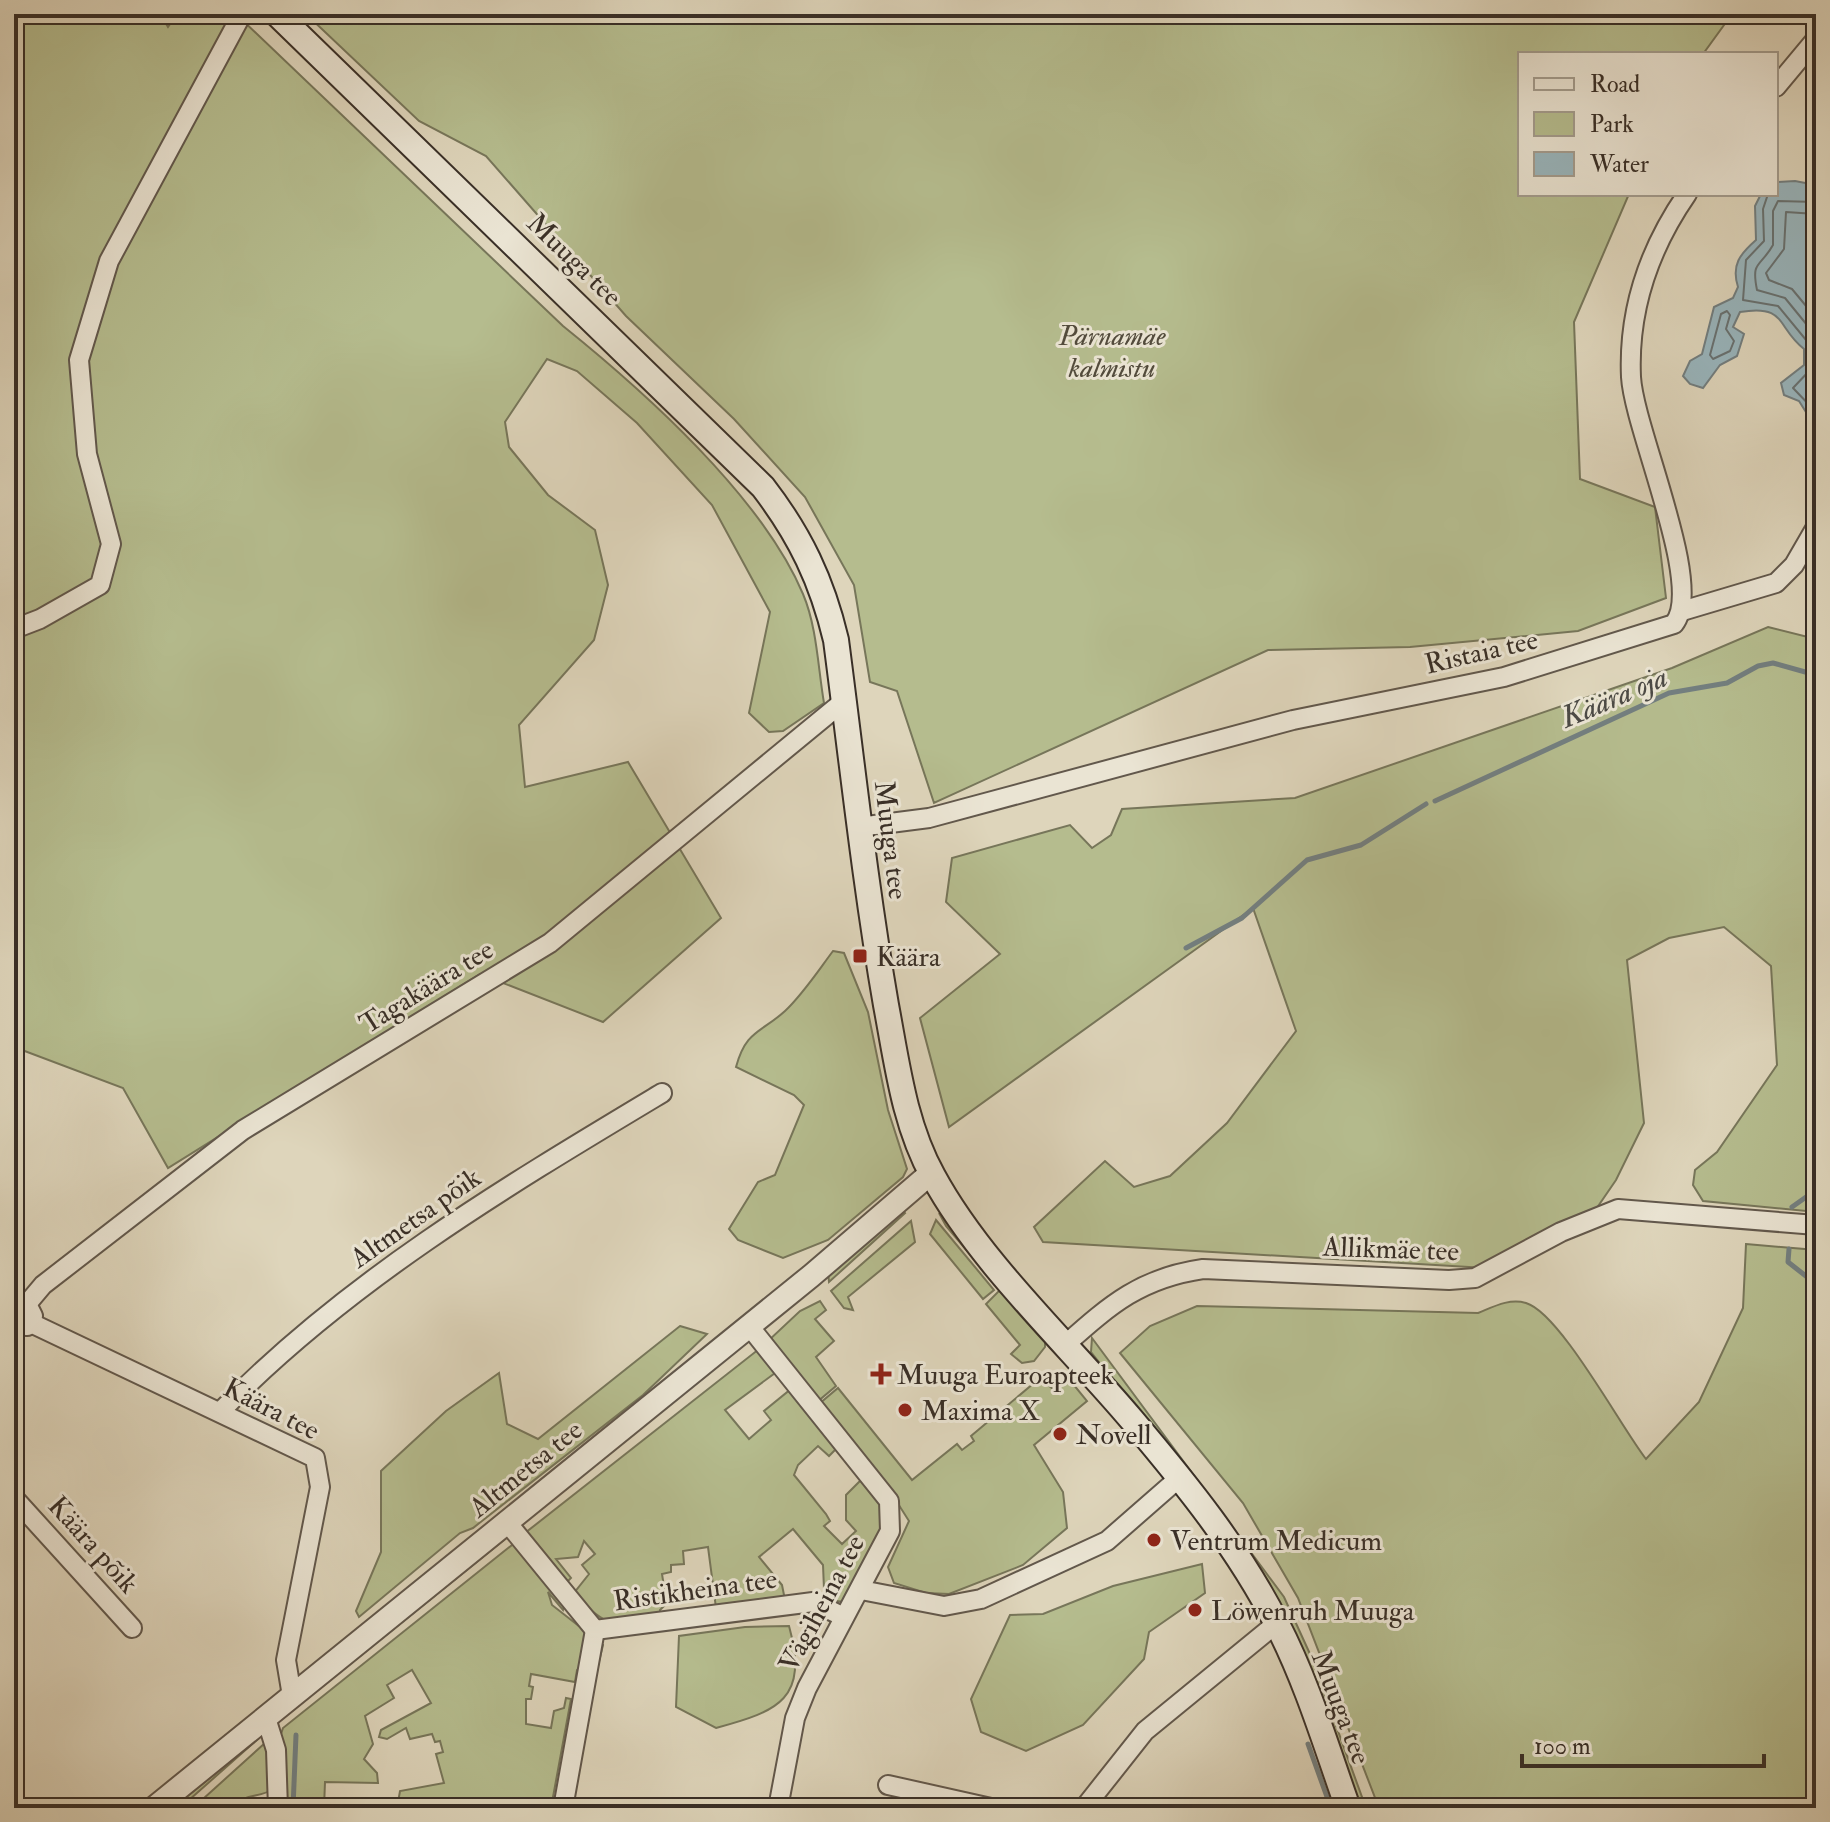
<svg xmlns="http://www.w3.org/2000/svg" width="1830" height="1822" font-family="'IM FELL Double Pica',serif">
<rect width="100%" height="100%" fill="#ded5bb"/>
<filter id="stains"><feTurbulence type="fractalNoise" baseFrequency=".0025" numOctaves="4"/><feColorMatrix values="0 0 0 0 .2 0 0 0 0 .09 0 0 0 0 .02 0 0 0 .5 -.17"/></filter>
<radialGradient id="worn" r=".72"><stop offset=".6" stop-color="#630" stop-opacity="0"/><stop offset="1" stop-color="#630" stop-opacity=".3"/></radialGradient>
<!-- green -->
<g fill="#b5bc8e" stroke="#77765a" stroke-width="2">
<path d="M 14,14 L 160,14 L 168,27 L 177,14 L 236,14 L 563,326 C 645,392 762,497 803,594 C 817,627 818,668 824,703 L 783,731 L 769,732 L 749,713 L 770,612 L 712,505 L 637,423 L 577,371 L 547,359 L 505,422 L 509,447 L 548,495 L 595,530 L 608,585 L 594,640 L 519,725 L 525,787 L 628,762 L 721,918 L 603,1022 L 480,974 L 168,1168 L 123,1088 L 14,1047 Z"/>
<path d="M 306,14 L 1732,14 L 1703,54 L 1520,54 L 1520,194 L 1629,194 L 1574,322 L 1580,479 L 1655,507 L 1666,598 L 1578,631 L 1410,647 L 1268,650 L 934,803 L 897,691 L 870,682 L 854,585 L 805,497 L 734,419 L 626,316 L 486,156 L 419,121 Z"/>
<path d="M 1768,627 L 1816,639 L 1816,1212 L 1703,1201 L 1693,1185 L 1695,1170 L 1717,1152 L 1777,1065 L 1771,966 L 1724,927 L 1669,938 L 1627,960 L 1644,1123 L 1616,1180 L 1592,1215 L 1503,1269 L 1043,1242 L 1034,1227 L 1105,1161 L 1134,1187 L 1170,1176 L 1227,1123 L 1296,1031 L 1253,908 L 949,1127 L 920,1018 L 1000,954 L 946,902 L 952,858 L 1070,825 L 1092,848 L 1111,835 L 1122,809 L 1295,798 L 1672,668 Z"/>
<path d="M 833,951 L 844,953 L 868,1012 L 888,1110 L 907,1169 L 903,1177 L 828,1240 L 783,1258 L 738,1240 L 729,1229 L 758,1182 L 775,1175 L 804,1105 L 794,1095 L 736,1067 C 746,1030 761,1033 785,1011 C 803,994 818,971 833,951 Z"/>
<path d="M 902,1209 L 905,1213 L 829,1282 L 828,1272 Z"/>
<path d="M 939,1213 L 1045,1339 L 1045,1347 L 1034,1361 L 1022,1363 L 1011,1354 L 1020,1345 L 986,1304 L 1000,1290 L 946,1226 Z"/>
<path d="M 936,1220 L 994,1290 L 983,1299 L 930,1234 Z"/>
<path d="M 911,1221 L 915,1242 L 848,1297 L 853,1310 L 844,1308 L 831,1291 Z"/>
<path d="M 1746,1244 L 1816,1250 L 1816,1808 L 1379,1808 L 1298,1598 L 1243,1503 L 1120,1353 L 1150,1326 L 1197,1306 L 1478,1313 C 1493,1307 1509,1298 1526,1303 C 1560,1313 1621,1427 1646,1459 L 1699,1402 L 1743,1308 Z"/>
<path d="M 820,1301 L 826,1310 L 815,1319 L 834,1341 L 816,1357 L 836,1386 L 817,1402 L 768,1341 L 800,1311 Z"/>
<path d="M 680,1326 L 707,1334 L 643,1395 L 473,1528 L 460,1533 L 359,1617 L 356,1611 L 381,1552 L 381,1471 L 446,1411 L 499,1373 L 507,1424 L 538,1439 Z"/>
<path d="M 1092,1338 L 1284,1597 L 1310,1654 L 1366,1808 L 1357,1808 L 1208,1500 L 1091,1352 Z"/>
<path d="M 759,1349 L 777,1369 L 775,1373 L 725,1410 L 749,1439 L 771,1420 L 764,1411 L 791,1389 L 839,1446 L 829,1456 L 818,1446 L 798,1465 L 794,1475 L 826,1514 L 830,1521 L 824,1526 L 842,1544 L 856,1531 L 846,1520 L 846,1495 L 865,1476 L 888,1519 L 844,1602 L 829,1600 L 824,1589 L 823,1565 L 793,1529 L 759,1557 L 782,1585 L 785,1600 L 716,1608 L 708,1547 L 683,1551 L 684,1564 L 671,1565 L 671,1572 L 662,1574 L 665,1593 L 661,1594 L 667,1603 L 660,1610 L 659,1618 C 611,1623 608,1631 574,1593 L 589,1574 L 582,1565 L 595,1554 L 584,1541 L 578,1557 L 556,1559 L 571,1578 L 567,1582 L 525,1533 Z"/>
<path d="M 1040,1378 L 1055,1391 L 1069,1379 L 1087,1401 L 1034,1445 L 1063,1492 L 1067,1528 L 1023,1565 L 949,1594 L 926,1593 L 894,1583 L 888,1567 L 909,1521 L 890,1491 L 819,1404 L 838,1388 L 912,1480 L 957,1444 L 962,1450 L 974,1441 L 971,1436 Z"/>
<path d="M 509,1536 L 283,1718 L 501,1537 Z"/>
<path d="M 517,1541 L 565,1603 L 563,1610 L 548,1592 L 552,1605 L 603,1645 L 598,1666 L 577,1670 L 575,1682 L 531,1674 L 529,1686 L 533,1687 L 531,1699 L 526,1699 L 526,1724 L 551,1728 L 554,1711 L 564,1708 L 566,1698 L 571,1699 L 551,1808 L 397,1808 L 400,1791 L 444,1783 L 436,1754 L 443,1752 L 440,1741 L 435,1742 L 432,1734 L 410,1739 L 406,1728 L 387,1739 L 379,1737 L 381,1730 L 431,1703 L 412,1670 L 387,1685 L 394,1698 L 365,1716 L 373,1744 L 364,1759 L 377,1773 L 378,1783 L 325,1782 L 324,1808 L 281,1808 L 280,1737 L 283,1728 Z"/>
<path d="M 1202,1564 L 1205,1593 L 1149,1632 L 1144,1659 L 1083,1725 L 1026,1751 L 981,1732 L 971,1699 L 1010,1615 L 1043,1614 L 1113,1586 Z"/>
<path d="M 789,1626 C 809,1699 779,1711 716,1728 L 676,1707 L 679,1636 L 745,1627 Z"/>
<path d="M 259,1738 L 180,1808 L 172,1808 Z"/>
<path d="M 265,1743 L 270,1746 L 274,1789 C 261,1797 247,1794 235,1803 L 239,1808 L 193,1808 Z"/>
</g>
<!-- water -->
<path fill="#99b5bc" stroke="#737f80" stroke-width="2" d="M 1795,181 L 1816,185 L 1816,428 L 1799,401 L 1784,395 L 1781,383 L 1804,365 L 1804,349 C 1776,327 1787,304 1740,312 L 1733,327 L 1744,334 L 1737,356 L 1720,365 L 1703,388 L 1690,384 L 1683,376 L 1690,361 L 1702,354 L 1714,307 L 1733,298 L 1738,287 C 1731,265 1740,254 1756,240 L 1755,206 L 1761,194 L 1776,194 L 1776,182 Z"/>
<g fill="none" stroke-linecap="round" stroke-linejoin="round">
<!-- shore -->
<g stroke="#697272" stroke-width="2">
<path d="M 1768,194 L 1763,209 L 1764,241 L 1746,260 L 1743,300 L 1778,306 L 1811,346 L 1811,369 L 1793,388 L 1816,412"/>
<path d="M 1816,202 L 1778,201 L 1773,211 L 1773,245 C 1760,268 1751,260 1757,290 L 1785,298 L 1816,336"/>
<path d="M 1816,214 L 1786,212 L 1784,249 L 1766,273 L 1769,280 L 1792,289 L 1816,318"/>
<path d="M 1727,311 L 1730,315 L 1726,329 L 1734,341 L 1730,351 L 1713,359 L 1710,355 L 1721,314 Z"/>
</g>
<!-- stream -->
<g stroke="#737f80" stroke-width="5">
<path d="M 1435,801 L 1669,693 L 1727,683 L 1758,666 L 1773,663 L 1816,675"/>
<path d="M 1186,948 L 1242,918 L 1307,860 L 1361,845 L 1426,804"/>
<path d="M 1792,1207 L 1816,1190"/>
<path d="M 1789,1249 L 1788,1262 L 1816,1284"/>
<path d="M 1308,1744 L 1331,1808"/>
<path d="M 293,1808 L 296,1735"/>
</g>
<defs>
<g id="minor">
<path d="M 1776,87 L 1816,39"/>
<path d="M 1682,611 L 1776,583 L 1794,565 L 1816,527"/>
<path d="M 14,629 L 40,619 L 100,585 L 111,544 L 87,454 L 79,360 L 109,261 L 242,14"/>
<path d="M 859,827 L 929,818 L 1293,720 L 1504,677 L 1674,624 C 1705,586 1634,430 1631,377 C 1628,310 1649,249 1687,194"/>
<path d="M 27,1304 L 43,1285 L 243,1130 L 550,943 L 844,701"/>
<path d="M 14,1305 L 27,1304 L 33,1316 L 27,1326 L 14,1325"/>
<path d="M 31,1323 L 315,1458 L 320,1487 L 286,1660 L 292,1696"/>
<path d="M 749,1326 L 889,1501 L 890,1531 L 807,1688 L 795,1718 L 778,1808"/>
<path d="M 1066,1344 C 1111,1304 1141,1278 1203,1269 L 1449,1280 L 1475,1278 L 1561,1232 L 1618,1209 L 1816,1225"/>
<path d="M 220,1412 C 347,1281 507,1186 662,1093"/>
<path d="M 14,1498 L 132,1628"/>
<path d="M 506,1521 L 595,1630 L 813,1602 L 844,1617"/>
<path d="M 861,1590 L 944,1606 L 981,1599 L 1107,1541 L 1179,1478"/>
<path d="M 266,1718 L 276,1750 L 278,1808"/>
<path d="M 888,1785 L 991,1808"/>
<path d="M 563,1808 L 595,1630"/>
<path d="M 1084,1808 L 1145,1731 L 1277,1623"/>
</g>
<path id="tertiary" d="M 154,1808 L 811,1276 L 931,1173"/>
<path id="secondary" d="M 277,14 L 763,487 C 800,535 822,581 836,640 C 852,762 865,884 886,1005 C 897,1063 904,1124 933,1176 C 980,1263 1068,1344 1132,1420 C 1186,1484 1239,1549 1277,1624 C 1307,1682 1326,1746 1348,1808"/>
</defs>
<!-- minor casing -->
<use href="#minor" stroke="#62584c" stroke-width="22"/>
<!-- tertiary casing -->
<use href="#tertiary" stroke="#62584c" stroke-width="26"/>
<!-- secondary casing -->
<use href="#secondary" stroke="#392f27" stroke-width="28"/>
<!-- minor -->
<use href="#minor" stroke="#eae4d3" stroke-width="18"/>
<!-- tertiary -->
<use href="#tertiary" stroke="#eae4d3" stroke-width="22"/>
<!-- secondary -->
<use href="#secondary" stroke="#eae4d3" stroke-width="24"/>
</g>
<!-- markers -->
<g fill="#8f2418" stroke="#eae4d3" stroke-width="3">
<rect x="852" y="948" width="16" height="16" rx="4"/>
<path d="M877 1362h8v8h8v8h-8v8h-8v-8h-8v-8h8z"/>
<circle cx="905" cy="1410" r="8"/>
<circle cx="1060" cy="1434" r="8"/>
<circle cx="1154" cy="1540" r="8"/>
<circle cx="1195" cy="1610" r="8"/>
</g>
<g text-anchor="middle" stroke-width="6" stroke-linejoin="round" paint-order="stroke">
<!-- street labels -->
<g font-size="28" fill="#392f27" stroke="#eae4d3">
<text transform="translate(575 259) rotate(44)" y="10">Muuga tee</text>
<text transform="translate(1481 651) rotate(-13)" y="10">Ristaia tee</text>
<text transform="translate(892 840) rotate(83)" y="10">Muuga tee</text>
<text transform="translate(426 986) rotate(-32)" y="10">Tagakäära tee</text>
<text transform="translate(415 1217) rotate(-35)" y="10">Altmetsa põik</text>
<text transform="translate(1391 1248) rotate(2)" y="10">Allikmäe tee</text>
<text transform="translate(272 1408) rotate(27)" y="10">Käära tee</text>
<text transform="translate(525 1468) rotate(-39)" y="10">Altmetsa tee</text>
<text transform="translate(94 1544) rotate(48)" y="10">Käära põik</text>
<text transform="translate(695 1589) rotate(-8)" y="10">Ristikheina tee</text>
<text transform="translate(821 1603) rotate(-62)" y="10">Vägiheina tee</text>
<text transform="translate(1342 1707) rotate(69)" y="10">Muuga tee</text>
</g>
<!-- park labels -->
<g font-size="28" font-style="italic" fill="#524b3c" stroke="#eae4d3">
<text x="1112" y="345">Pärnamäe<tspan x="1112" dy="32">kalmistu</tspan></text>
</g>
<!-- poi labels -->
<g font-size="28" fill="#392f27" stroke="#eae4d3" text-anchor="start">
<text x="876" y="966">Käära</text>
<text x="897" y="1384">Muuga Euroapteek</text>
<text x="921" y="1420">Maxima X</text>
<text x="1076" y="1444">Novell</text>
<text x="1170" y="1550">Ventrum Medicum</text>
<text x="1211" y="1620">Löwenruh Muuga</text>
</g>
<!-- water labels -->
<g font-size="30" font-style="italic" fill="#4c4a45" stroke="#eae4d3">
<text transform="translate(1614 697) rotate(-23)" y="10">Käära oja</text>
</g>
</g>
<!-- margin -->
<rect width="1830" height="1822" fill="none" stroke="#ded5bb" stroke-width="48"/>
<rect x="16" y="16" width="1798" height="1790" fill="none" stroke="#392f27" stroke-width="4"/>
<rect x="24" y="24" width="1782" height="1774" fill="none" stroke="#392f27" stroke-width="2"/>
<!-- legend -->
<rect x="1518" y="52" width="260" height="144" fill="#eae4d3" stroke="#a39c8e" stroke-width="2"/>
<rect x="1534" y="78" width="40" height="12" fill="#eae4d3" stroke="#a39c8e" stroke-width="2"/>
<text x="1590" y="92" font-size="24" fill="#392f27">Road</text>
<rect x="1534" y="112" width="40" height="24" fill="#b5bc8e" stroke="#a39c8e" stroke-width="2"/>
<text x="1590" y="132" font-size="24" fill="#392f27">Park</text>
<rect x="1534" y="152" width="40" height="24" fill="#99b5bc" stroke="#a39c8e" stroke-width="2"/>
<text x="1590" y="172" font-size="24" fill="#392f27">Water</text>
<!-- scale -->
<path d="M1522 1754v12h242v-12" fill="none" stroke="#392f27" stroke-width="4"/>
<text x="1534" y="1754" font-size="24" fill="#392f27" stroke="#eae4d3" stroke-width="6" paint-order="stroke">100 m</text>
<rect width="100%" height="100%" filter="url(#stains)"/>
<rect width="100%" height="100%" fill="url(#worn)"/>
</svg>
